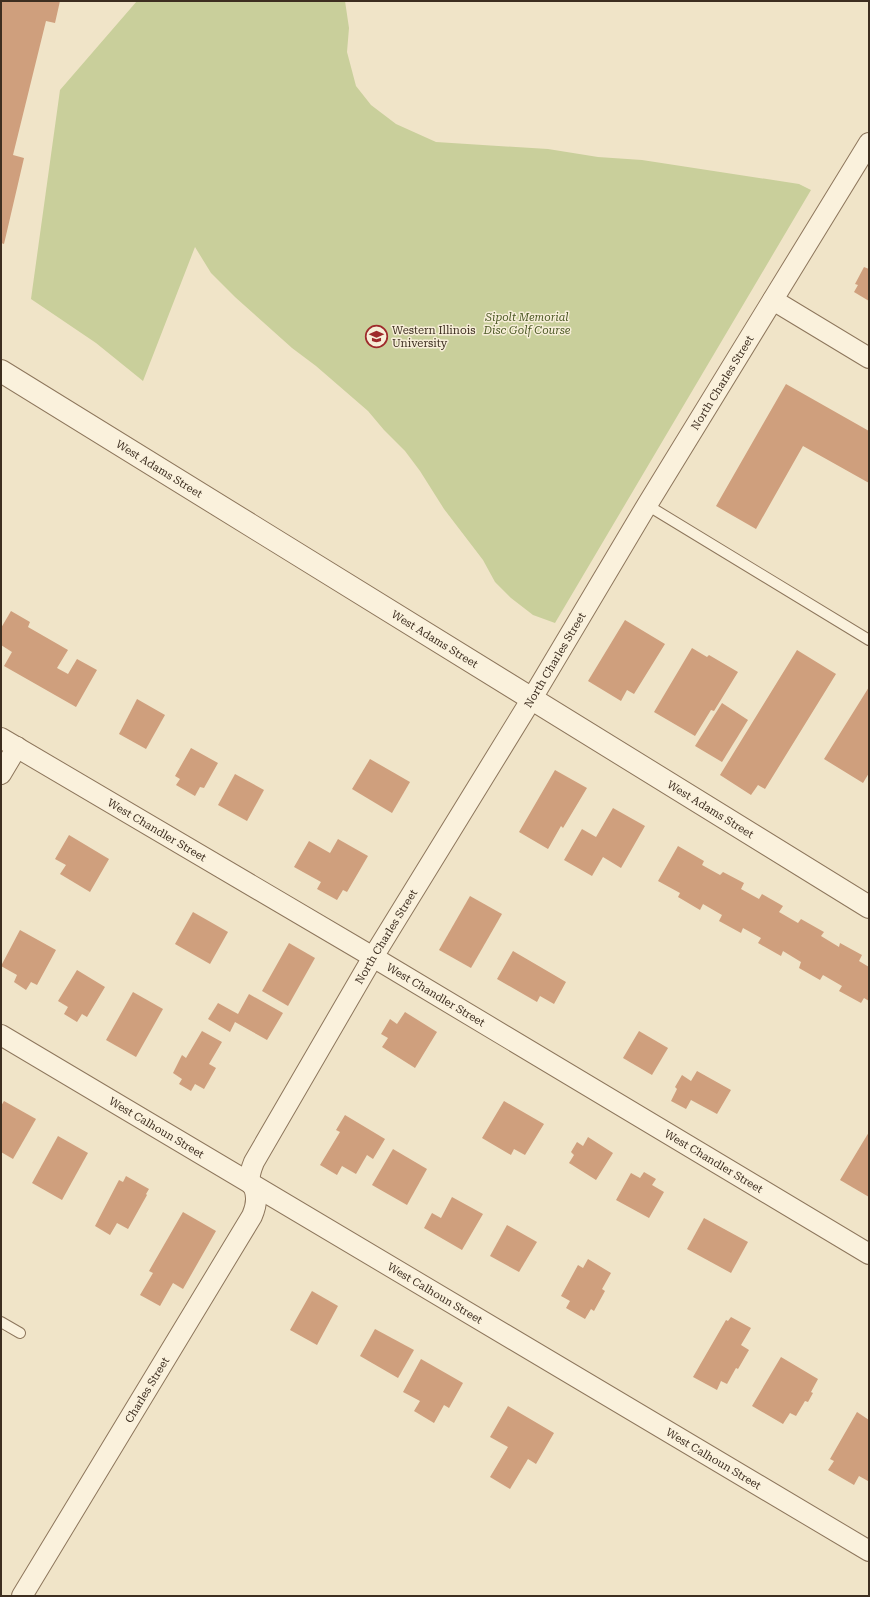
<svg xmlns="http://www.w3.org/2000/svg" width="870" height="1597" font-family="'Roboto Serif',serif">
<rect width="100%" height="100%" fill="#f0e4c8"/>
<!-- green -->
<path fill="#c9cf9b" d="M 137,1 L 345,1 L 349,28 L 347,52 L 356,86 L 371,105 L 396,124 L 436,142 L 548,149 L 598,157 L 642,160 L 799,184 L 811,190 L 555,623 L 533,615 L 511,598 L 495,582 L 483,560 L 444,509 L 420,471 L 405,451 L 384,430 L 368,411 L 316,366 L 292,348 L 235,297 L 211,273 L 195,247 L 143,381 L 96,343 L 31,299 L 60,90 Z"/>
<!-- building -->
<g fill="#cf9f7d">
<path d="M 1,1 L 60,1 L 55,23 L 46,21 L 13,155 L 24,158 L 4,244 L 1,243 Z"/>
<path d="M 864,267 L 869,269 L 869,301 L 854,292 L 858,285 L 855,284 Z"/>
<path d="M 786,384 L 869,431 L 869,483 L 803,446 L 756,529 L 716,506 Z"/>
<path d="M 11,611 L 30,622 L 28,627 L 68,650 L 57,668 L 68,674 L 77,659 L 97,670 L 76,707 L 4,666 L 12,652 L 1,645 L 1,628 Z"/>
<path d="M 625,620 L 665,644 L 634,694 L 627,690 L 621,701 L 588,681 Z"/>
<path d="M 692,648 L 707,657 L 709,655 L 738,672 L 714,711 L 711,710 L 695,736 L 654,712 Z"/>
<path d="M 797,650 L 836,674 L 765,789 L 758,785 L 751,795 L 720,775 Z"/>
<path d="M 869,687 L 869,773 L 863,783 L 824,759 Z"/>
<path d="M 137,699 L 165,715 L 146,749 L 119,734 Z"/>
<path d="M 722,703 L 748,720 L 722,762 L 695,746 Z"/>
<path d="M 191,748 L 218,763 L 204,788 L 200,787 L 195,796 L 176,785 L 180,779 L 175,776 Z"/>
<path d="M 370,759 L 410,782 L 392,813 L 352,789 Z"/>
<path d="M 555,770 L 587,788 L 563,828 L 561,826 L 548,849 L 519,832 Z"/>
<path d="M 235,774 L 264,790 L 247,821 L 218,805 Z"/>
<path d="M 613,808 L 645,826 L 621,868 L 603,857 L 592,876 L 564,860 L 582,829 L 596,837 Z"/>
<path d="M 69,835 L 109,859 L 90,892 L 60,874 L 66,865 L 55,859 Z"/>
<path d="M 338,839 L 368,856 L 347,892 L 343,890 L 337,900 L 317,889 L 321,882 L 294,867 L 309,841 L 330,853 Z"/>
<path d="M 678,846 L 704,861 L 702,865 L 720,875 L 723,872 L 744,883 L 741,889 L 759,899 L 762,894 L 783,906 L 779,912 L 798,923 L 801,919 L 824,932 L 821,936 L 839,947 L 840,943 L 862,955 L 859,961 L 869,967 L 869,1001 L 864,998 L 861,1003 L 839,991 L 842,986 L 823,975 L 820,980 L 799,968 L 801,962 L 783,951 L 781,956 L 758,943 L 761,938 L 743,928 L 741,933 L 719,921 L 722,915 L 703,904 L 700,910 L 678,897 L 680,893 L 658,881 Z"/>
<path d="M 470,896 L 502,914 L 471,968 L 439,950 Z"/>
<path d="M 193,912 L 228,932 L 210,964 L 175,944 Z"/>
<path d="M 20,930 L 56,950 L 37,985 L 31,982 L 26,990 L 14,982 L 17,975 L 1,966 Z"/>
<path d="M 289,943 L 315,958 L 288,1006 L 262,991 Z"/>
<path d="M 513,951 L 566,982 L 554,1004 L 540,996 L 537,1002 L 497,979 Z"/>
<path d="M 77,970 L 105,987 L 87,1017 L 82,1014 L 77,1022 L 64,1014 L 68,1007 L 58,1001 Z"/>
<path d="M 133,992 L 163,1009 L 136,1057 L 106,1040 Z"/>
<path d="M 249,994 L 283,1013 L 267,1040 L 235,1022 L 230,1032 L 208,1019 L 218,1003 L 238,1014 Z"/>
<path d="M 405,1012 L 437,1032 L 415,1068 L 382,1047 L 388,1038 L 381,1034 L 390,1019 L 397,1024 Z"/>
<path d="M 202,1031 L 222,1042 L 209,1064 L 216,1068 L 204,1089 L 195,1084 L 191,1091 L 179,1084 L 182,1079 L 173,1073 L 182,1055 L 186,1058 Z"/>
<path d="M 639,1031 L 668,1048 L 652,1075 L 623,1058 Z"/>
<path d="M 697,1071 L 731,1090 L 717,1114 L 691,1100 L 686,1109 L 671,1101 L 677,1089 L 675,1087 L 682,1075 L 691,1081 Z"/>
<path d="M 4,1101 L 36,1119 L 13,1159 L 1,1152 L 1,1106 Z"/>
<path d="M 504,1101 L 544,1124 L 525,1155 L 514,1149 L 511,1155 L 482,1138 Z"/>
<path d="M 345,1115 L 385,1139 L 373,1159 L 367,1155 L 356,1174 L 342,1166 L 337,1175 L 320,1165 L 340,1132 L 336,1130 Z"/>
<path d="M 869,1132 L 869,1197 L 840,1180 Z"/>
<path d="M 58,1136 L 88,1153 L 62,1200 L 32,1183 Z"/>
<path d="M 588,1137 L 613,1153 L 596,1180 L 569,1163 L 574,1155 L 571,1152 L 577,1142 L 583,1146 Z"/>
<path d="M 393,1149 L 427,1169 L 407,1205 L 372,1185 Z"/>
<path d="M 644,1172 L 656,1179 L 652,1185 L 664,1192 L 649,1218 L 616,1200 L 631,1173 L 640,1178 Z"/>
<path d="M 126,1176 L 149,1189 L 146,1194 L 147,1195 L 128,1229 L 117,1223 L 110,1235 L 95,1226 L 119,1180 L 123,1182 Z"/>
<path d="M 452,1197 L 483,1214 L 462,1250 L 424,1228 L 432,1213 L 441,1218 Z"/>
<path d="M 183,1212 L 216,1231 L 183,1289 L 173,1283 L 160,1306 L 140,1295 L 153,1273 L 149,1271 Z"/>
<path d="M 704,1218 L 748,1242 L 731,1273 L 687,1249 Z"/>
<path d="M 507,1225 L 537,1242 L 519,1272 L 490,1256 Z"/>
<path d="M 588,1259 L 611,1273 L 602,1289 L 605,1291 L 594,1311 L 591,1309 L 585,1319 L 566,1308 L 570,1301 L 561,1296 L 578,1265 L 583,1268 Z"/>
<path d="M 312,1291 L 338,1306 L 317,1345 L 290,1330 Z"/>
<path d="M 731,1317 L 751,1328 L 741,1345 L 749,1350 L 738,1369 L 736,1368 L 727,1384 L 721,1381 L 717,1390 L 693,1377 L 726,1320 L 728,1321 Z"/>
<path d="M 375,1329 L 414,1350 L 398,1378 L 360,1356 Z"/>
<path d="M 781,1357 L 818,1379 L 811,1392 L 813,1393 L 808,1402 L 805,1401 L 796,1416 L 790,1413 L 783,1424 L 752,1406 Z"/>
<path d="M 421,1359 L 463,1383 L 449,1408 L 444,1405 L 434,1423 L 414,1411 L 420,1401 L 403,1392 Z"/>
<path d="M 508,1406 L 554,1433 L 536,1464 L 528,1459 L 510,1489 L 490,1477 L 508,1447 L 490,1437 Z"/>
<path d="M 857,1412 L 869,1420 L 869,1479 L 868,1481 L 859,1476 L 854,1485 L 828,1470 L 834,1461 L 830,1459 Z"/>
</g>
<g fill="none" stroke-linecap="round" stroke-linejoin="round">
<defs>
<g id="service">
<path d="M 647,505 L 869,640"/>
<path d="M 1,1322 L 20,1333"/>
</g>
<g id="minor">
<path d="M 773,300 L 869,358"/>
<path id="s1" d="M 1,738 L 373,957 L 869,1254"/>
<path d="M 1,774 L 17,747"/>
<path id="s2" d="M 1,1035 L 869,1551"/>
<path id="s3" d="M 22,1596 L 252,1216 C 256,1207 258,1198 254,1188 C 252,1185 250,1183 250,1180 C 249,1174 252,1167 254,1162 L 373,957 L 531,700 L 647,505 L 869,143"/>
</g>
<g id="tertiary">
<path id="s4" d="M 1,371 L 869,907"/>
</g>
</defs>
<!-- service casing -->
<use href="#service" stroke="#8d765c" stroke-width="12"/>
<!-- minor casing -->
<use href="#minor" stroke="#8d765c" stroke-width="22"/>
<!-- tertiary casing -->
<use href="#tertiary" stroke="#8d765c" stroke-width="24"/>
<!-- service -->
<use href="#service" stroke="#faf1dc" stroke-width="10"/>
<!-- minor -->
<use href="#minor" stroke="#faf1dc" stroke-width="20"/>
<!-- tertiary -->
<use href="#tertiary" stroke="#faf1dc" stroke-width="22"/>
</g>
<!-- icons -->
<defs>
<symbol id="university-ring" viewBox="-11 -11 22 22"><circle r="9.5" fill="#f7eed8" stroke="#9e2a2b" stroke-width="1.5"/><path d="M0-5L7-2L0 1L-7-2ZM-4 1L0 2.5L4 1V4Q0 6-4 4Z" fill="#9e2a2b"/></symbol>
</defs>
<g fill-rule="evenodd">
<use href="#university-ring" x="364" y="324" width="25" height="25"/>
</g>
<g text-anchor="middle" stroke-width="3" stroke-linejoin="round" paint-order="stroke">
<!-- park labels -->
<g font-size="11" font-style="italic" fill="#4d5a26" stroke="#f7eed8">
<text x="527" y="321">Sipolt Memorial<tspan x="527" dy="13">Disc Golf Course</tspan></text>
</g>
<!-- poi labels -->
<g font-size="11" fill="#3d2e20" stroke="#f7eed8" text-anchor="start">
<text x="392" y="334">Western Illinois<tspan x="392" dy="13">University</tspan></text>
</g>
<!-- street labels -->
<g font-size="11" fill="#3d2e20" stroke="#f7eed8">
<text dy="4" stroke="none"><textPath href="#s3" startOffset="1410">North Charles Street</textPath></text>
<text dy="4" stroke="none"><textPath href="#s4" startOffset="186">West Adams Street</textPath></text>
<text dy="4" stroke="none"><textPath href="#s4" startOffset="510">West Adams Street</textPath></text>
<text dy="4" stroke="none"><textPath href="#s3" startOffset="1086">North Charles Street</textPath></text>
<text dy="4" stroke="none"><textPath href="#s4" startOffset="834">West Adams Street</textPath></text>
<text dy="4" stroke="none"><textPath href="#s1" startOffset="181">West Chandler Street</textPath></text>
<text dy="4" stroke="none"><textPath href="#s3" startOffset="762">North Charles Street</textPath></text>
<text dy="4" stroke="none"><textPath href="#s1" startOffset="505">West Chandler Street</textPath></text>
<text dy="4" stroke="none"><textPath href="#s2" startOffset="181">West Calhoun Street</textPath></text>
<text dy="4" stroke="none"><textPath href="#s1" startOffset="829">West Chandler Street</textPath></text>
<text dy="4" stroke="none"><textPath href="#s2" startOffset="505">West Calhoun Street</textPath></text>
<text dy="4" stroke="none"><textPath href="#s3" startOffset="241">Charles Street</textPath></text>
<text dy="4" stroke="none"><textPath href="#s2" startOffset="829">West Calhoun Street</textPath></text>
</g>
</g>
<!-- border -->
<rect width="870" height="1597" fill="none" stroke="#3d2e20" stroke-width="4"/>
</svg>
